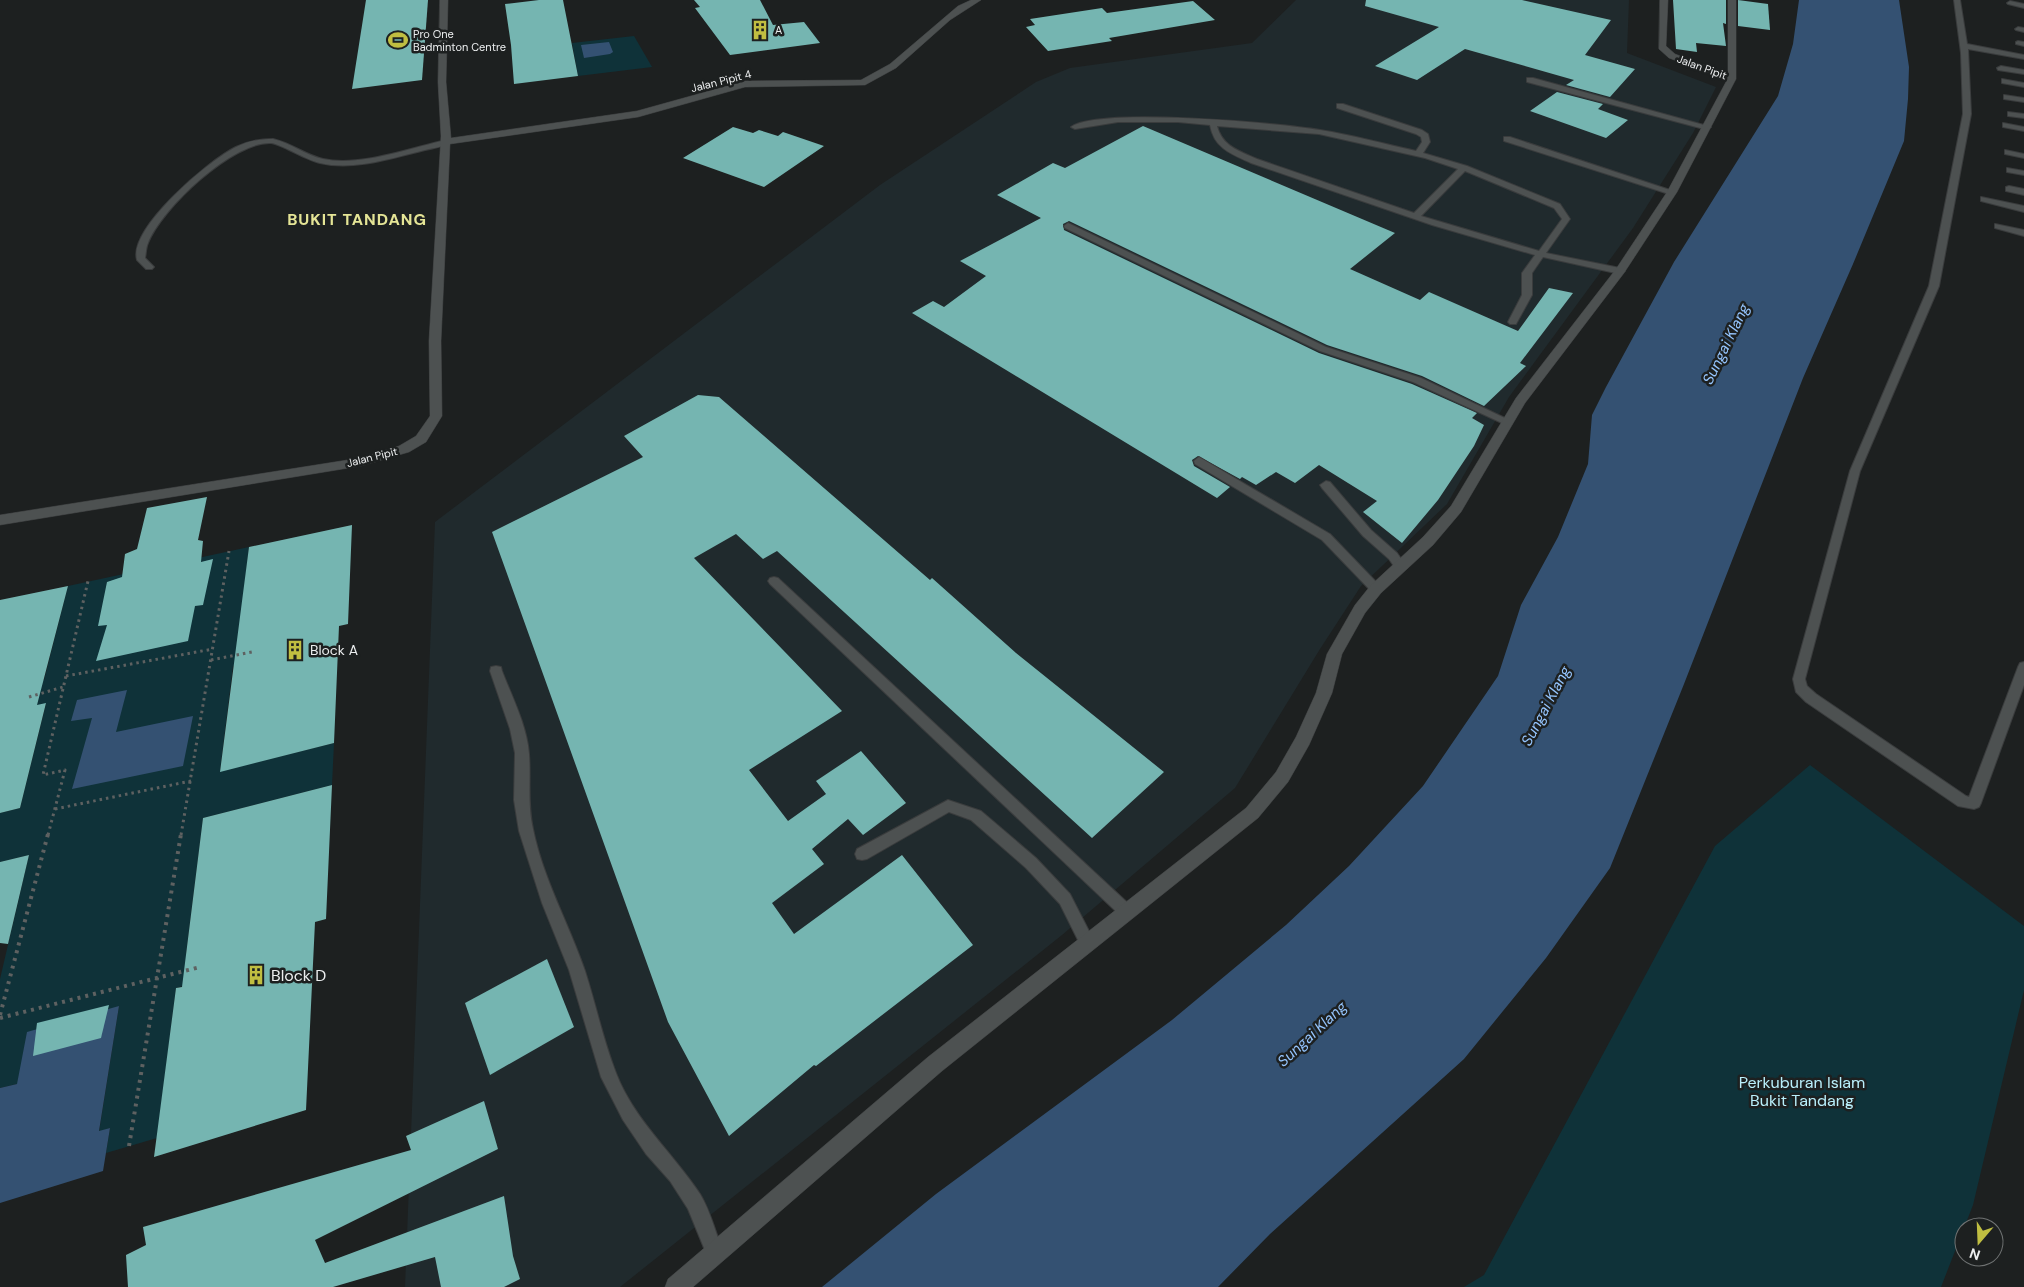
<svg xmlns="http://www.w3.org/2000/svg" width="2024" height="1287" font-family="'DM Sans',sans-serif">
<rect width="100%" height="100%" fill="#1d2020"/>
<!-- built -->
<path fill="#202a2d" d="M 1296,0 L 1629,0 L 1627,53 L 1716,87 L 1693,133 L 1633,228 L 1509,397 L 1447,504 L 1361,586 L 1320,649 L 1235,788 L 1062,935 L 620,1287 L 405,1287 L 435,522 L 880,185 L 1036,82 L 1070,68 L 1252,43 Z"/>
<!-- green -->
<g fill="#0f3239" fill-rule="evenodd">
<path d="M 634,36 L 652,67 L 578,76 L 572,43 Z"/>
<path d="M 249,547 L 238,643 L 251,662 L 233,666 L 220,771 L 334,743 L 332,785 L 203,818 L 186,954 L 198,982 L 176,988 L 157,1138 L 106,1153 L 110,1128 L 99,1132 L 119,1006 L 17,1084 L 0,1088 L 0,979 L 29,855 L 0,862 L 0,813 L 20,808 L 46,704 L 26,708 L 33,683 L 44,680 L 68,586 ZM 126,690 L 115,732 L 73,788 L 93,717 Z"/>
<path d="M 1810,765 L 2024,926 L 2024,990 L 1973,1205 L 1941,1287 L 1464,1287 L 1484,1275 L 1715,846 Z"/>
</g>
<!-- water -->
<g fill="#345172">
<path d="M 1799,0 L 1899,0 L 1909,67 L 1908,99 L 1904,141 L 1853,264 L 1803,378 L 1684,684 L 1610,868 L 1546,958 L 1464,1059 L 1270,1234 L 1218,1287 L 822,1287 L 936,1194 L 1172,1020 L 1286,925 L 1349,866 L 1423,786 L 1498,676 L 1521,605 L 1558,537 L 1588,464 L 1592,415 L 1606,387 L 1674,262 L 1778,96 L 1793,44 Z"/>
<path d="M 609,42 L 613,52 L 610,54 L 584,58 L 581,45 Z"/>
<path d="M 127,690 L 116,732 L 193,716 L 183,766 L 72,789 L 92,718 L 71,721 L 77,700 Z"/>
<path d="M 119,1006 L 99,1131 L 110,1128 L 103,1171 L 0,1203 L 0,1088 L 17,1084 L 27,1032 Z"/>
</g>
<!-- building -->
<g fill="#75b5b1">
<path d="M 366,0 L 428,0 L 422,80 L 352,89 Z"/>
<path d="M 539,0 L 563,0 L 578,76 L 514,84 L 511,45 L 505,4 Z"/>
<path d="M 694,0 L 760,0 L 773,25 L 804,22 L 820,43 L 730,55 L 695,8 L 700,7 Z"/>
<path d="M 1366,0 L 1522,0 L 1611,20 L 1585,55 L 1635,69 L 1610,97 L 1566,85 L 1574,80 L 1465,49 L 1417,80 L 1375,66 L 1439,27 L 1365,6 Z"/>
<path d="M 1673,0 L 1726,0 L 1726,24 L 1723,23 L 1726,46 L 1696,43 L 1697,52 L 1676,49 Z"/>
<path d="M 1738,0 L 1768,4 L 1770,30 L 1738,26 Z"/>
<path d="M 1193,1 L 1215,20 L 1109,38 L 1112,41 L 1048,51 L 1026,27 L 1035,25 L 1030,19 L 1102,8 L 1107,13 Z"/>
<path d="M 1557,92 L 1603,104 L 1598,109 L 1628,120 L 1606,138 L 1530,111 Z"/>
<path d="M 1143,126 L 1395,233 L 1350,269 L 1420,300 L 1429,292 L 1518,331 L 1549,288 L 1573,293 L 1520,363 L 1526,366 L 1484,406 L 1422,376 L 1327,345 L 1069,221 L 1063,224 L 1064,230 L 1319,353 L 1412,384 L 1477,413 L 1472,418 L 1484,425 L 1474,446 L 1438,500 L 1402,543 L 1363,512 L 1377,501 L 1319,465 L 1295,483 L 1276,472 L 1256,485 L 1242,477 L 1240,479 L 1198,456 L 1192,460 L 1194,466 L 1230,487 L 1217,498 L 912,313 L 933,301 L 944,307 L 986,276 L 960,261 L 1041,218 L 997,195 L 1053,163 L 1065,168 Z"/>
<path d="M 733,127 L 753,133 L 759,130 L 778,136 L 783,132 L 824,146 L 764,187 L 683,158 Z"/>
<path d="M 698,395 L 719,397 L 930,580 L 932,578 L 1016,653 L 1164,772 L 1092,838 L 777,551 L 763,559 L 736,534 L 694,558 L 842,711 L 749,770 L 788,821 L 826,794 L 816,781 L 861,751 L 906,803 L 863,835 L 848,819 L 812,849 L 824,864 L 772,903 L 794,934 L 902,855 L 973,945 L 816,1066 L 814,1065 L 729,1136 L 668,1022 L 492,532 L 643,457 L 624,436 Z"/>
<path d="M 207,497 L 198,540 L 203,541 L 201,562 L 213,559 L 203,605 L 195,606 L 188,641 L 96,661 L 107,625 L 98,626 L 107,582 L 122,577 L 125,554 L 137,549 L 147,508 Z"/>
<path d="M 352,525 L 348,624 L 339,626 L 334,743 L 220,772 L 249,547 Z"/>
<path d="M 68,586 L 37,705 L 46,703 L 20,808 L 0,813 L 0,600 Z"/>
<path d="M 332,785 L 326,919 L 315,922 L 306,1110 L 154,1157 L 176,988 L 182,987 L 203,818 Z"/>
<path d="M 29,855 L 8,944 L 0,943 L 0,862 Z"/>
<path d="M 547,959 L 574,1027 L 490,1075 L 465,1003 Z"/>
<path d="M 109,1005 L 101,1038 L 33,1056 L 37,1023 Z"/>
<path d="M 484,1101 L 498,1149 L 315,1240 L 325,1263 L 504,1196 L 513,1256 L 520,1279 L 504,1287 L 441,1287 L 435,1257 L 333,1287 L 128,1287 L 126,1255 L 146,1245 L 143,1227 L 411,1150 L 406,1136 Z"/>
</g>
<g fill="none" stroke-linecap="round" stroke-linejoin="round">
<defs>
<g id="service">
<path d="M 1954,0 L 1960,0 L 1967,44 L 2024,55 L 2024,59 L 1968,49 L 1971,114 L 1939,286 L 1860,471 L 1805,679 L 1807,686 L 1816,694 L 1966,796 L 1969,797 L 2018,667 L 2020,663 L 2024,662 L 2024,685 L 1981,803 L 1979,807 L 1974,809 L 1958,806 L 1806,702 L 1796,692 L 1793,679 L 1850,471 L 1929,286 L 1963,114 L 1961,53 Z"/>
<path d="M 2010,1 L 2024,4 L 2024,8 L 2008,4 L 2007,3 Z"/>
<path d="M 2018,27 L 2024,28 L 2024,32 L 2016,30 L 2015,29 Z"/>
<path d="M 2018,41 L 2024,42 L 2024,46 L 2016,44 L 2016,42 Z"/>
<path d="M 2001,66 L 2024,70 L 2024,74 L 1998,70 L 1997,68 Z"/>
<path d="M 1527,78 L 1533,78 L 1711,127 L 1704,129 L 1527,82 Z"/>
<path d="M 2002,79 L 2024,83 L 2024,87 L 2002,83 Z"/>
<path d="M 2004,95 L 2024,98 L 2024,102 L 2004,99 Z"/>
<path d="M 1337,104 L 1343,104 L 1422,130 L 1428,134 L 1430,142 L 1423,153 L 1467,166 L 1560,204 L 1570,219 L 1546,253 L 1620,268 L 1625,271 L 1620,274 L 1543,257 L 1532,273 L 1532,295 L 1516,324 L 1510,324 L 1508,322 L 1522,295 L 1522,273 L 1535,255 L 1432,225 L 1251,163 C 1231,154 1214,148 1210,125 L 1178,122 L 1118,122 L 1075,129 L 1071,127 C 1098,107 1280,123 1320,130 C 1352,135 1384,144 1416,151 L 1422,142 L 1421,137 L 1416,134 L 1337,108 ZM 1217,126 L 1319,134 L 1425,158 L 1458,169 L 1414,213 L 1257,159 C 1239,151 1222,146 1217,126 ZM 1465,171 L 1554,208 L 1562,219 L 1539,251 L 1421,216 Z"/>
<path d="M 2008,112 L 2024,114 L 2024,118 L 2008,116 Z"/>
<path d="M 2003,123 L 2024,127 L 2024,131 L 2003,127 Z"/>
<path d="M 1504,137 L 1510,137 L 1676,192 L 1669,194 L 1504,141 Z"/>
<path d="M 273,139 C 291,143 305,155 323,159 C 360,167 410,148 446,140 L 450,142 C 444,147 433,148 425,150 C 392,158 354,171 320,163 C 306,160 281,144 271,143 C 233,141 161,209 148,243 C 146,247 146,253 145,258 L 154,267 L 152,269 L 146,269 L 137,260 C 128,229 209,160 236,147 C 248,141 259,139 273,139 Z"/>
<path d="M 2005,150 L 2024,154 L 2024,158 L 2005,154 Z"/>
<path d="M 2007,168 L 2024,171 L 2024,175 L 2007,172 Z"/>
<path d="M 2009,186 L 2024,189 L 2024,195 L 2006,191 L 2006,187 Z"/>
<path d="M 1981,197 L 2024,206 L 2024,212 L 1981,201 Z"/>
<path d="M 1068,223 L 1326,347 L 1421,378 L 1511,421 L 1506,424 L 1502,423 L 1413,382 L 1320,351 L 1065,228 L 1064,226 Z"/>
<path d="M 1995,224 L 2024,230 L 2024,236 L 1995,228 Z"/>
<path d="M 1199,457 L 1330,534 L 1380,586 L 1382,589 L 1380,592 L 1372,592 L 1322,540 L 1195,464 L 1194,461 Z"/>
<path d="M 1326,481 L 1330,482 L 1371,530 L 1397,553 L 1406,566 L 1404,569 L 1396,569 L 1389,559 L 1363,536 L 1322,488 L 1320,485 Z"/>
<path d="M 774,577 L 778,578 L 1132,907 L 1134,912 L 1132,917 L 1127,919 L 1122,917 L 770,584 L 768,581 L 770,578 Z"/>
<path d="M 496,666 L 501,667 L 502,671 C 512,697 527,726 529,754 C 531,780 527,802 533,829 C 543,879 569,924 585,971 C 596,1005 603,1040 616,1073 C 634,1120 673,1153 700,1194 C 711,1212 716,1235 724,1254 L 721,1260 L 715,1263 L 709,1260 L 688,1209 L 670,1181 L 646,1154 L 623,1120 L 601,1077 L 569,970 L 542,903 L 519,831 L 514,800 L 515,753 L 510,729 L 490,671 L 491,667 Z"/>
<path d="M 948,800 L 981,811 L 1036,858 L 1070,894 L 1095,943 L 1092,948 L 1087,950 L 1082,948 L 1060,904 L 1026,868 L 971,820 L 949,812 L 867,859 L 862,860 L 857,859 L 855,854 L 857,849 Z"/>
</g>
<g id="minor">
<path d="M 440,0 L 448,0 L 446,82 L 451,138 L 637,111 L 745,81 L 861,80 L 890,64 L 958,6 L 971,0 L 981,0 L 950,20 L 896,68 L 865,85 L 745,87 L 638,117 L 450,144 L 441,341 L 442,416 L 426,442 L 409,452 L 361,466 L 0,525 L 0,515 L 360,458 L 399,446 L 416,436 L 430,416 L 429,341 L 441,136 L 438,82 Z"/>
<path d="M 1660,0 L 1668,0 L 1666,46 L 1675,54 L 1728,74 L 1728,0 L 1736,0 L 1736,79 L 1677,192 L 1624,273 L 1525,403 L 1461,512 L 1433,545 L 1381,593 L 1365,613 L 1342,654 L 1332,693 L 1309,745 L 1288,782 L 1258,818 L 942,1071 L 693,1287 L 665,1287 L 668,1279 L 928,1057 L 1246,808 L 1276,772 L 1296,737 L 1316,693 L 1327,654 L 1355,605 L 1371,585 L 1423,537 L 1451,506 L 1516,398 L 1616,269 L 1667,192 L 1727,80 L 1669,58 L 1659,49 Z"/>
</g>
</defs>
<!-- service casing -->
<use href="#service" stroke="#3a3c3d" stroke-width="2"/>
<!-- minor casing -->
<use href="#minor" stroke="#3a3c3d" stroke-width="1"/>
<!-- path-far1 -->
<g stroke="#5e6161" stroke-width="3" stroke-dasharray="2.5 4" stroke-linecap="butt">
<path d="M 211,660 L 252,652"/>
<path d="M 66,676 L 213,649"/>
<path d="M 29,697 L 63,687"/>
<path d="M 55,809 L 191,781"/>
<path d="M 48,835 L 65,770 L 43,775 L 88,581"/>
<path d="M 181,835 L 229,551"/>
</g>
<!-- path -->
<g stroke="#5e6161" stroke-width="4" stroke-dasharray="3 5" stroke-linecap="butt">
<path d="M 0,1015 L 48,834"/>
<path d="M 0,1018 L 200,967"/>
<path d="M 129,1146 L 181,834"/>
</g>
<!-- service -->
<use href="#service" fill="#4d5151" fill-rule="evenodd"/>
<!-- minor -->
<use href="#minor" fill="#4d5151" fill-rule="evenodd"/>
</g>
<!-- icons -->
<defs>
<symbol id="building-bare" viewBox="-9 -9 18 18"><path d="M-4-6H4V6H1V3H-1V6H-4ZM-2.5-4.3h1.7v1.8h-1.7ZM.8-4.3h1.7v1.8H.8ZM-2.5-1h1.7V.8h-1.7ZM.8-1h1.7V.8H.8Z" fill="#c0be41" stroke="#1d2020" stroke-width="2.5" paint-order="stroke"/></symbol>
<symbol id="stadium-bare" viewBox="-9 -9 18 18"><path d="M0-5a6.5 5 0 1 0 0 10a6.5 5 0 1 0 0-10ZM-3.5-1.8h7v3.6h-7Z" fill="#c0be41" stroke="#1d2020" stroke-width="2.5" paint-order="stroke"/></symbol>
</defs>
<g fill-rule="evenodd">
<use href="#building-bare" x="746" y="16" width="28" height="28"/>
<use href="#stadium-bare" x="384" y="26" width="28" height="28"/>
<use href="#building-bare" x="281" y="636" width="28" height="28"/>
<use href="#building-bare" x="242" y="961" width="28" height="28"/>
</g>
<g text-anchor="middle" stroke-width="5" stroke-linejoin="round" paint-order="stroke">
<!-- far-poi labels -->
<g font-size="11" fill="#edeff0" stroke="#1d2020" text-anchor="start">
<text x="775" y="34">A</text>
<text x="413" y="38">Pro One<tspan x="413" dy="13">Badminton Centre</tspan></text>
</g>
<!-- far-street labels -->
<g font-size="11" fill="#edeff0" stroke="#1d2020">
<text transform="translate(1702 67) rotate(20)" y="4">Jalan Pipit</text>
<text transform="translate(721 81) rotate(-14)" y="4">Jalan Pipit 4</text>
<text transform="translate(372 457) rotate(-14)" y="4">Jalan Pipit</text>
</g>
<!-- poi labels -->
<g font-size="14" fill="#edeff0" stroke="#1d2020" text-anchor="start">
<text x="310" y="655">Block A</text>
</g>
<!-- water labels -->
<g font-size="15" font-style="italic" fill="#95c5fe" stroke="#1d2020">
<text transform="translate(1726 344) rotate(-64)" y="5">Sungai Klang</text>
<text transform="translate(1546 706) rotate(-62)" y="5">Sungai Klang</text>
<text transform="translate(1312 1034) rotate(-43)" y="5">Sungai Klang</text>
</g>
<!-- far-district labels -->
<g font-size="16" font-weight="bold" letter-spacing="1" fill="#e5e596" stroke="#1d2020">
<text x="357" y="225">BUKIT TANDANG</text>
</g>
<!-- near-poi labels -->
<g font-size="16" fill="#edeff0" stroke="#1d2020" text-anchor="start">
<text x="271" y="981">Block D</text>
</g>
<!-- near-park labels -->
<g font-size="16" fill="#b9effb" stroke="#1d2020">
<text x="1802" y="1088">Perkuburan Islam<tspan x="1802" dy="18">Bukit Tandang</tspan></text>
</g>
</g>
<!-- north arrow -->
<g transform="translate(1979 1242) rotate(199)"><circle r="24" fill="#1d2020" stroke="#707373"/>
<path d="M0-4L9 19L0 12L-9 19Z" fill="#c0be41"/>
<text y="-8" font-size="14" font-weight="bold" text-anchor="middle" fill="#edeff0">N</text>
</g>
</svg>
